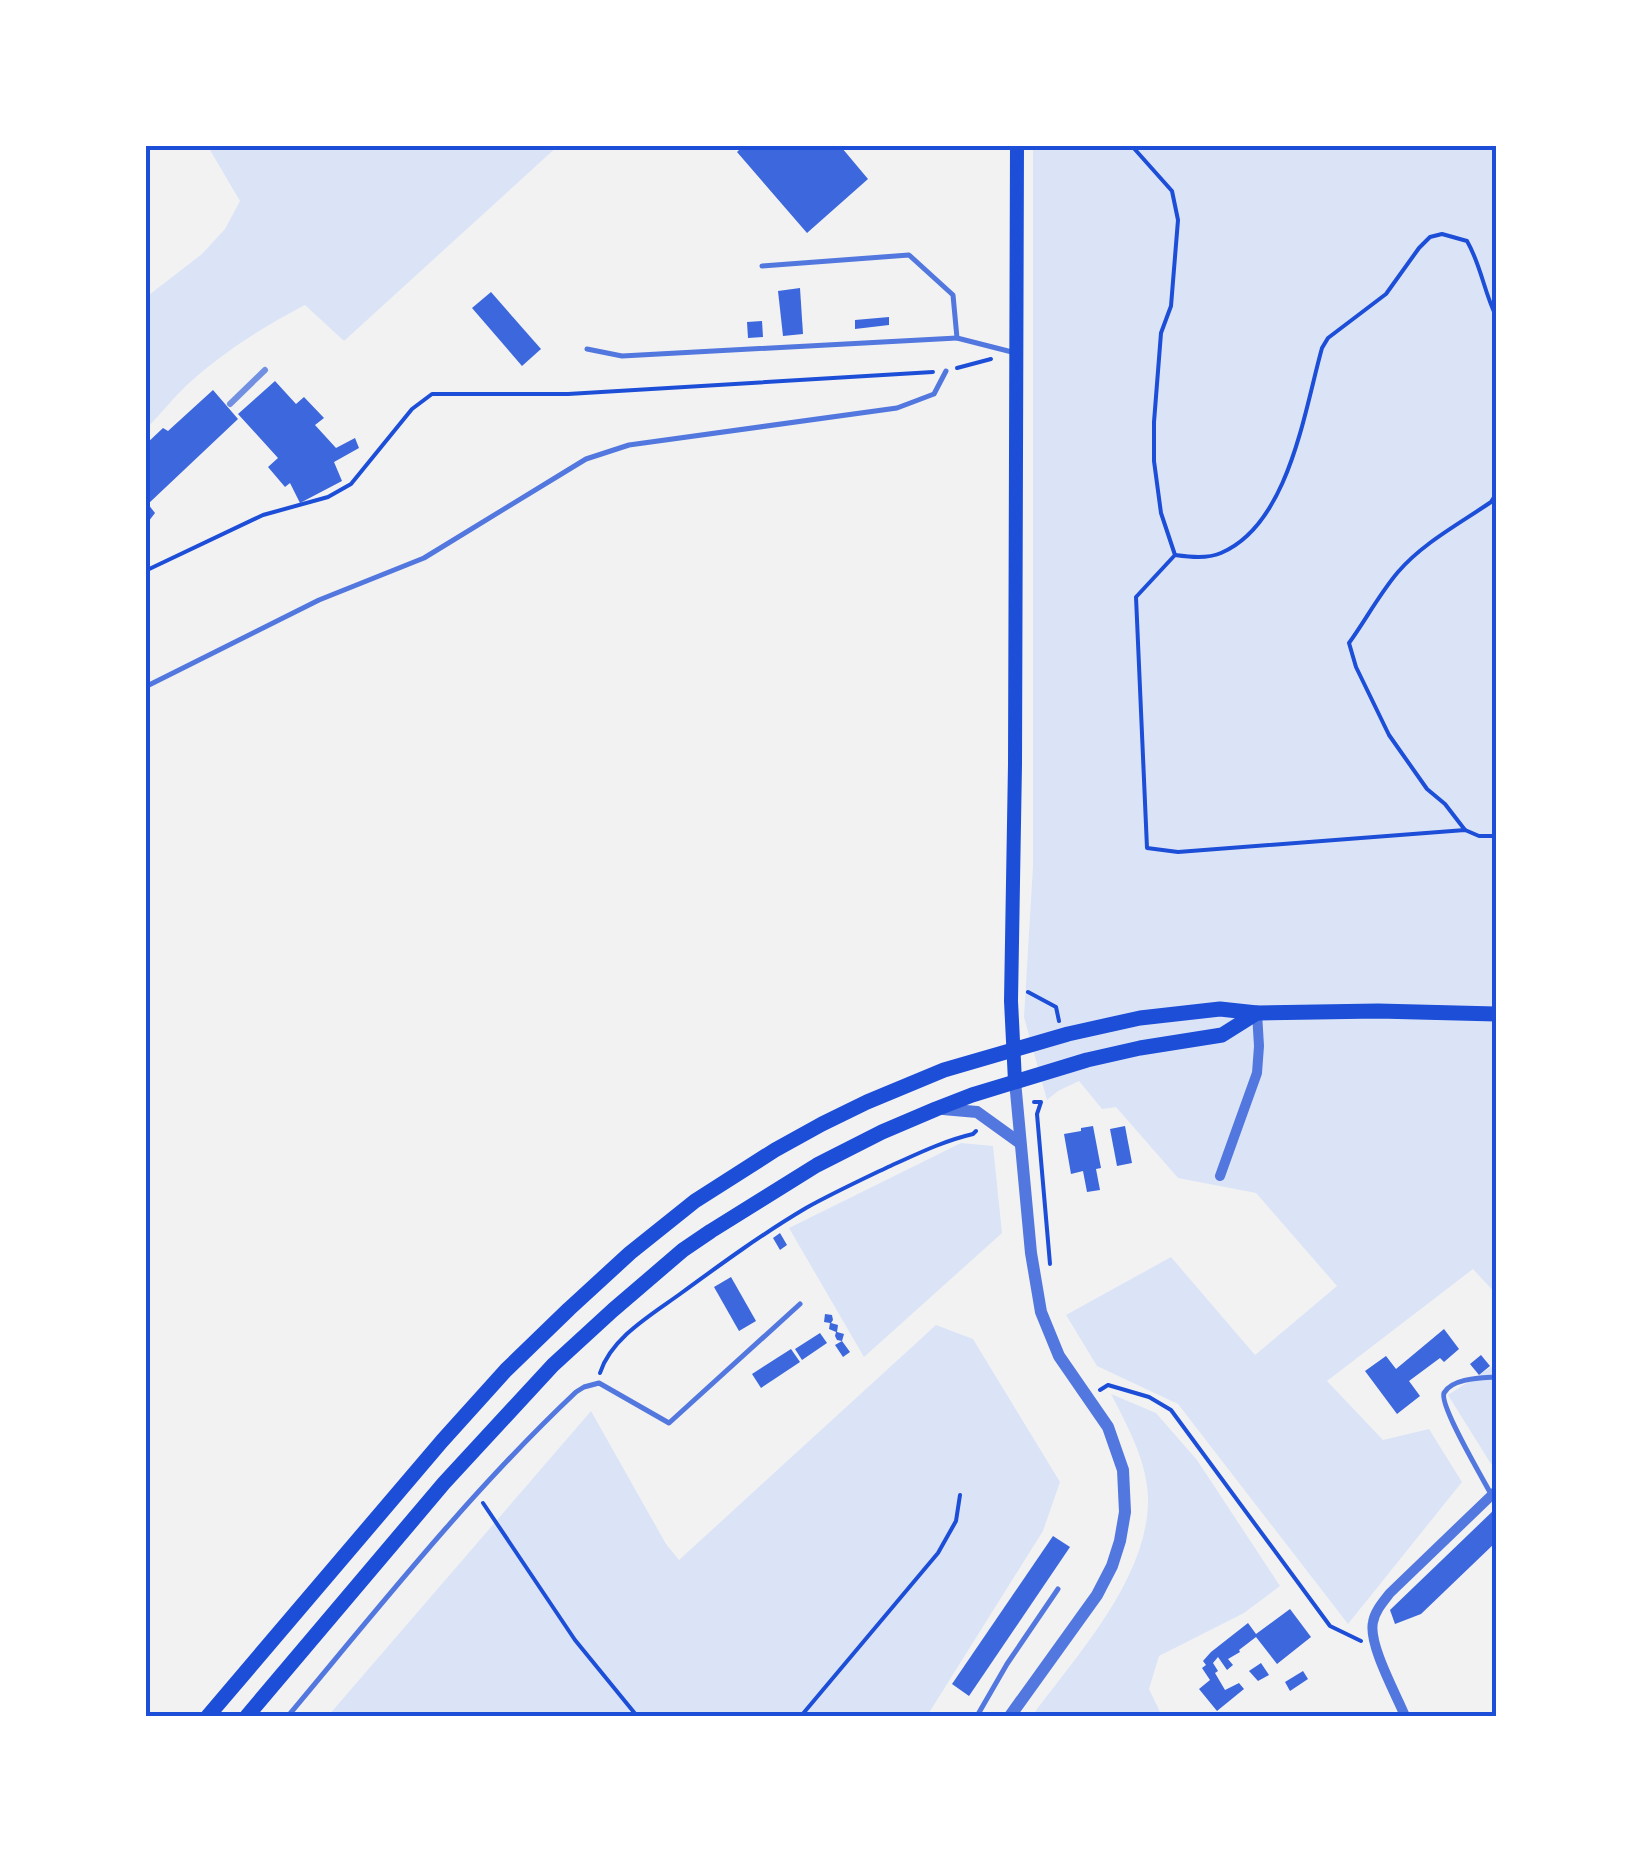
<svg xmlns="http://www.w3.org/2000/svg" width="1641" height="1861" font-family="Montserrat,sans-serif">
<rect width="100%" height="100%" fill="#f2f2f2"/>
<!-- green -->
<g fill="#dbe4f7">
<path d="M 207,145 L 559,145 L 344,341 L 305,305 C 263,327 223,352 188,384 C 173,398 160,415 145,430 L 145,298 L 202,254 L 225,229 L 240,201 Z"/>
<path d="M 1033,145 L 1496,145 L 1496,1294 L 1473,1269 L 1327,1381 L 1383,1440 L 1429,1429 L 1462,1482 L 1348,1624 L 1178,1404 L 1097,1366 L 1066,1315 L 1171,1257 L 1255,1355 L 1337,1286 L 1256,1193 L 1178,1178 L 1116,1107 L 1102,1109 L 1079,1081 L 1058,1091 L 1047,1100 L 1024,1017 L 1033,866 Z"/>
<path d="M 961,1143 L 993,1146 L 1002,1233 L 864,1357 L 789,1228 Z"/>
<path d="M 936,1325 L 973,1339 L 1060,1482 L 1043,1531 L 927,1716 L 328,1716 L 591,1411 L 666,1544 L 679,1560 Z"/>
<path d="M 1496,1364 L 1496,1461 L 1491,1464 L 1448,1395 Z"/>
<path d="M 1111,1394 L 1156,1413 L 1197,1460 L 1280,1586 L 1244,1613 L 1159,1656 L 1149,1689 L 1162,1716 L 1032,1716 C 1076,1656 1146,1581 1148,1503 C 1149,1465 1128,1427 1111,1394 Z"/>
</g>
<!-- building -->
<g fill="#3d67dc">
<path d="M 744,145 L 846,145 L 842,148 L 868,179 L 807,233 L 737,152 Z"/>
<path d="M 800,288 L 803,334 L 783,336 L 778,291 Z"/>
<path d="M 491,292 L 541,349 L 522,366 L 472,308 Z"/>
<path d="M 889,317 L 889,325 L 855,329 L 855,320 Z"/>
<path d="M 762,321 L 763,337 L 748,338 L 747,322 Z"/>
<path d="M 275,381 L 296,404 L 304,397 L 324,418 L 315,425 L 336,448 L 355,438 L 359,448 L 334,462 L 342,481 L 300,503 L 290,483 L 285,487 L 268,467 L 278,458 L 238,414 Z"/>
<path d="M 213,390 L 238,419 L 148,504 L 155,513 L 145,526 L 145,451 L 149,448 L 145,445 L 163,428 L 168,431 Z"/>
<path d="M 1093,1126 L 1101,1168 L 1096,1169 L 1100,1190 L 1087,1192 L 1083,1171 L 1071,1174 L 1064,1134 L 1081,1131 L 1081,1128 Z"/>
<path d="M 1125,1126 L 1132,1163 L 1117,1166 L 1110,1129 Z"/>
<path d="M 780,1233 L 787,1245 L 780,1250 L 773,1238 Z"/>
<path d="M 731,1277 L 756,1321 L 739,1331 L 714,1287 Z"/>
<path d="M 825,1314 L 832,1315 L 833,1320 L 831,1323 L 838,1325 L 837,1332 L 844,1334 L 842,1341 L 850,1352 L 843,1357 L 835,1345 L 842,1341 L 837,1340 L 835,1336 L 836,1332 L 829,1329 L 830,1323 L 824,1322 Z"/>
<path d="M 1444,1329 L 1459,1349 L 1444,1362 L 1440,1358 L 1409,1381 L 1420,1396 L 1397,1414 L 1365,1371 L 1386,1356 L 1396,1369 Z"/>
<path d="M 820,1333 L 827,1343 L 802,1360 L 795,1349 Z"/>
<path d="M 791,1349 L 800,1362 L 761,1388 L 752,1374 Z"/>
<path d="M 1481,1355 L 1490,1366 L 1479,1375 L 1470,1364 Z"/>
<path d="M 1496,1508 L 1496,1542 L 1421,1614 L 1395,1624 L 1390,1610 Z"/>
<path d="M 1053,1536 L 1070,1547 L 969,1696 L 952,1684 Z"/>
<path d="M 1290,1609 L 1311,1637 L 1277,1664 L 1256,1637 L 1239,1650 L 1240,1652 L 1228,1659 L 1233,1665 L 1227,1670 L 1218,1657 L 1213,1663 L 1218,1671 L 1215,1673 L 1225,1690 L 1239,1683 L 1244,1689 L 1217,1711 L 1199,1689 L 1210,1680 L 1202,1668 L 1206,1665 L 1203,1661 L 1211,1652 L 1248,1623 L 1256,1634 Z"/>
<path d="M 1261,1663 L 1269,1675 L 1258,1681 L 1249,1671 Z"/>
<path d="M 1303,1671 L 1308,1679 L 1290,1691 L 1285,1682 Z"/>
</g>
<g fill="none" stroke-linecap="round" stroke-linejoin="round">
<!-- path -->
<g stroke="#1d4ed8" stroke-width="4">
<path d="M 1131,145 L 1172,191 L 1178,220 L 1171,306 L 1161,333 L 1154,422 L 1154,461 L 1161,513 L 1175,555 L 1136,597 L 1147,848 L 1178,852 L 1465,830 L 1479,836 L 1496,836"/>
<path d="M 957,368 L 991,359"/>
<path d="M 1175,555 C 1190,557 1207,559 1221,553 C 1289,524 1304,412 1322,348 L 1328,338 L 1386,294 L 1419,248 L 1430,237 L 1442,234 L 1467,241 C 1481,265 1484,292 1496,316"/>
<path d="M 145,571 L 263,515 L 328,497 L 351,484 L 412,409 L 432,394 L 568,394 L 933,372"/>
<path d="M 1465,830 L 1445,804 L 1427,789 L 1389,735 L 1356,667 L 1349,643 C 1365,621 1380,593 1398,572 C 1423,543 1459,524 1491,502 L 1496,494"/>
<path d="M 1028,992 L 1056,1007 L 1059,1021"/>
<path d="M 1034,1102 L 1041,1102 L 1037,1114 L 1050,1264"/>
<path d="M 600,1373 C 611,1338 651,1315 680,1294 C 721,1264 762,1234 806,1208 C 833,1193 861,1180 888,1167 C 917,1154 943,1141 973,1134 L 976,1131"/>
<path d="M 1100,1390 L 1108,1385 L 1149,1397 L 1171,1410 L 1330,1626 L 1361,1641"/>
<path d="M 483,1503 L 575,1640 L 637,1716"/>
<path d="M 801,1716 L 938,1553 L 956,1521 L 960,1495"/>
</g>
<!-- service -->
<g stroke="#5277de" stroke-width="5">
<path d="M 762,266 L 909,255 L 953,295 L 957,338 L 1012,352"/>
<path d="M 587,349 L 622,356 L 957,338"/>
<path d="M 145,687 L 319,600 L 424,558 L 586,459 L 629,445 L 897,408 L 934,394 L 946,371"/>
<path d="M 1491,1494 C 1483,1479 1439,1405 1444,1393 C 1452,1378 1482,1378 1496,1377"/>
<path d="M 288,1716 C 380,1606 471,1491 576,1392 L 584,1387 L 599,1383 L 669,1423 L 800,1304"/>
<path d="M 977,1716 L 1007,1664 L 1058,1589"/>
</g>
<!-- minor -->
<g stroke="#5277de" stroke-width="10">
<path d="M 1220,1176 L 1257,1073 L 1259,1046 L 1257,1013"/>
<path d="M 1405,1716 C 1396,1694 1368,1644 1373,1622 C 1375,1611 1383,1602 1390,1593 L 1496,1491"/>
</g>
<!-- tertiary -->
<g stroke="#5277de" stroke-width="12">
<path d="M 943,1109 L 977,1112 L 1020,1143"/>
<path d="M 1010,1716 L 1097,1595 L 1112,1566 L 1120,1541 L 1125,1512 L 1123,1470 L 1108,1427 L 1059,1356 L 1041,1312 L 1031,1253 L 1015,1081"/>
</g>
<!-- secondary -->
<path stroke="#1d4ed8" stroke-width="14" d="M 1015,1081 L 1011,1001 L 1015,764 L 1017,145"/>
<!-- primary -->
<g stroke="#1d4ed8" stroke-width="15">
<path d="M 208,1716 L 442,1441 L 506,1370 L 569,1309 L 630,1253 L 695,1201 L 775,1150 L 822,1124 L 867,1102 L 944,1070 L 1068,1034 L 1140,1018 L 1220,1009 L 1257,1013 L 1378,1011 L 1496,1014"/>
<path d="M 247,1716 L 444,1483 L 553,1365 L 613,1310 L 683,1250 L 711,1231 L 817,1165 L 882,1132 L 936,1109 L 972,1095 L 1087,1060 L 1140,1048 L 1222,1035 L 1257,1013"/>
</g>
<!-- rail -->
<path stroke="#7290e2" stroke-width="6" d="M 230,404 L 265,370"/>
</g>
<!-- border -->
<rect width="1641" height="1861" fill="none" stroke="#ffffff" stroke-width="295"/>
<rect x="148" y="148" width="1346" height="1566" fill="none" stroke="#1d4ed8" stroke-width="4"/>
</svg>
